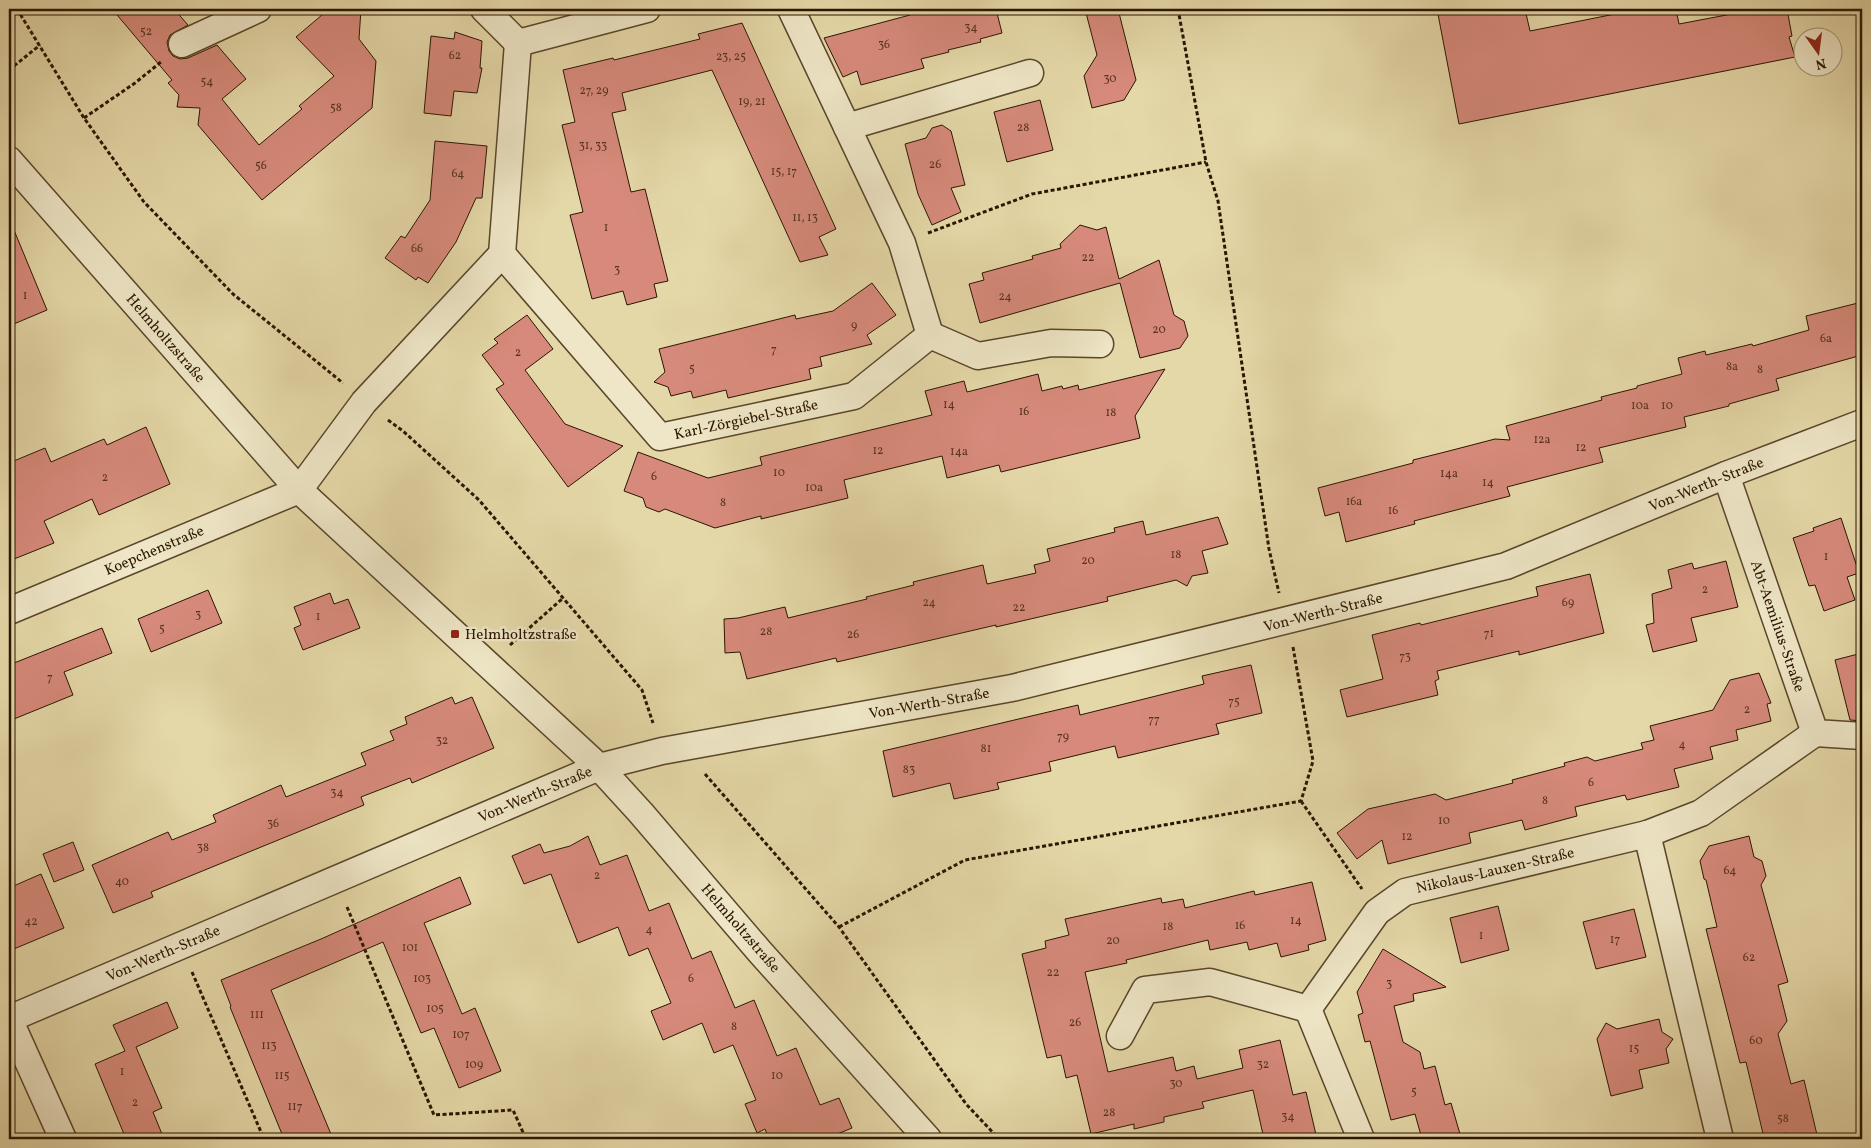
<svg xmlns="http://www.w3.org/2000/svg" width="1871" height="1148" font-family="Vollkorn,serif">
<rect width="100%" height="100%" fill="#e5d8a8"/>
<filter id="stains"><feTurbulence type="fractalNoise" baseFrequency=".004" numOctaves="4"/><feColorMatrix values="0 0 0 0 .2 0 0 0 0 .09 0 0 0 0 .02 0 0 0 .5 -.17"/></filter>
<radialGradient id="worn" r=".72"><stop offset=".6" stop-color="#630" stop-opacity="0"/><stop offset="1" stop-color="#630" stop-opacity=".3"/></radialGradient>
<!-- building -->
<g fill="#d78a7b" stroke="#2b1501">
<path d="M 112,9 L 174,9 L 188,25 L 170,35 L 167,42 L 169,51 L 173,56 L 180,59 L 188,58 L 217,45 L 246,79 L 222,99 L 259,145 L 302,109 L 299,106 L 334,76 L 296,37 L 329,9 L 361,9 L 359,39 L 376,61 L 372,108 L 262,200 L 198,125 L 200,108 L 177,107 L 179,95 L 168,83 L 172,80 Z"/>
<path d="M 908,9 L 996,9 L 1002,33 L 980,39 L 981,42 L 948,50 L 949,52 L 921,59 L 924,68 L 861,85 L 857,71 L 843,77 L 824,38 L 910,15 Z"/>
<path d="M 1085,9 L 1118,9 L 1136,80 L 1124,100 L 1092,108 L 1084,76 L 1097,55 Z"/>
<path d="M 1437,9 L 1525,9 L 1530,31 L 1640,9 L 1676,9 L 1679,24 L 1758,9 L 1787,9 L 1792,36 L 1789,37 L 1795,57 L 1459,124 Z"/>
<path d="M 742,23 L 836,229 L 819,237 L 828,255 L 800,262 L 712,70 L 622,93 L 626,110 L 612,113 L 631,192 L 645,189 L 668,281 L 654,284 L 657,297 L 627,305 L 623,291 L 592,299 L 570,215 L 583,212 L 562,125 L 575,122 L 563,70 L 613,58 L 614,60 L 700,39 L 698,34 Z"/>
<path d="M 455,32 L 482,41 L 480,68 L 482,68 L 477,93 L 454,91 L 451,116 L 424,113 L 431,36 L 454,39 Z"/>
<path d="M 1040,100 L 1053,150 L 1007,162 L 994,112 Z"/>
<path d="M 942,125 L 951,131 L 965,185 L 951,188 L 961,212 L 932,225 L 918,194 L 905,144 L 926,138 L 932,128 Z"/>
<path d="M 435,141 L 487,146 L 482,198 L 476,198 L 456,242 L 428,283 L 418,277 L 416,280 L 385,258 L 401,236 L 405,238 L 430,200 Z"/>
<path d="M 9,218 L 47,310 L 9,326 Z"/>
<path d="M 1080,225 L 1097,230 L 1106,227 L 1119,279 L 1159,260 L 1174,315 L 1184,321 L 1188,336 L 1180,348 L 1140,358 L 1120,283 L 980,323 L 969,284 L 984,280 L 982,273 L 1033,259 L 1032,256 L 1061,248 L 1060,244 Z"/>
<path d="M 872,283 L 896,315 L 867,335 L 872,344 L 820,357 L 822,366 L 809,369 L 811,379 L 728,398 L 726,390 L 693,398 L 691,391 L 671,396 L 668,387 L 654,382 L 665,372 L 659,349 L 795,315 L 796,319 L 833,311 Z"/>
<path d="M 1862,302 L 1862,355 L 1776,379 L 1779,390 L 1729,404 L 1729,406 L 1684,417 L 1686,427 L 1599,448 L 1603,462 L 1507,487 L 1510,496 L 1414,521 L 1415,524 L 1346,542 L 1339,512 L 1325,516 L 1318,488 L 1413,463 L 1413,460 L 1445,452 L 1495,439 L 1510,440 L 1506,426 L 1602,400 L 1601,397 L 1637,388 L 1637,386 L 1682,374 L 1678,358 L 1705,351 L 1706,355 L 1752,344 L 1753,346 L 1809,330 L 1806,316 Z"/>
<path d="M 527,315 L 553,349 L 525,370 L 565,424 L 623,446 L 568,487 L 496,389 L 504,384 L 482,355 L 498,343 L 494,339 Z"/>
<path d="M 1165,369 L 1135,416 L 1140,438 L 1001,472 L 999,465 L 947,478 L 942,456 L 844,480 L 848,498 L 761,519 L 761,516 L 715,528 L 665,509 L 659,512 L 646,507 L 643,498 L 624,491 L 638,452 L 708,478 L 762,465 L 760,457 L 932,415 L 925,391 L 964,381 L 967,392 L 1038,374 L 1042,391 L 1062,386 L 1063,389 L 1078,385 L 1079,390 Z"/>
<path d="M 146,427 L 170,484 L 99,515 L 92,499 L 44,521 L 54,543 L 9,561 L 9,463 L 45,448 L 51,462 L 104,439 L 107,445 Z"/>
<path d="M 1218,517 L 1228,544 L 1202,551 L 1208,573 L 1192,576 L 1187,586 L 1176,580 L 1107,597 L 1108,601 L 996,627 L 996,625 L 837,662 L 836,658 L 747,679 L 740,652 L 725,653 L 724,619 L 738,618 L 785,607 L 788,618 L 867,599 L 866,597 L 914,585 L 913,582 L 983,565 L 987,584 L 1036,573 L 1034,565 L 1050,561 L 1047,549 L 1115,532 L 1114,528 L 1143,521 L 1146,535 Z"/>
<path d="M 1841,518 L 1859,573 L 1847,577 L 1855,600 L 1824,611 L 1815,585 L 1809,586 L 1793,538 L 1814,531 L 1813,528 Z"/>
<path d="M 1726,561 L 1738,607 L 1691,618 L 1697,641 L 1653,652 L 1646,625 L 1654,623 L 1652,594 L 1672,588 L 1668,570 L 1692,563 L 1694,569 Z"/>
<path d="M 1590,574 L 1604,633 L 1519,655 L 1519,651 L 1437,671 L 1439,679 L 1435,681 L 1438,695 L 1347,717 L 1340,690 L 1383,679 L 1372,635 L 1420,623 L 1421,625 L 1538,596 L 1536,587 Z"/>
<path d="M 208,590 L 222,623 L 151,652 L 138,619 Z"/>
<path d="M 330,593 L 334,604 L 348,599 L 360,628 L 303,650 L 294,628 L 301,625 L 294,607 Z"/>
<path d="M 102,628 L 112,653 L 64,672 L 73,695 L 9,721 L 9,665 Z"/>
<path d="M 1862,653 L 1862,721 L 1850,720 L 1835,660 Z"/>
<path d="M 1251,665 L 1262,713 L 1216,724 L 1219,734 L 1118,758 L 1115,746 L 1049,762 L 1051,771 L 997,783 L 999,789 L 954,799 L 950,783 L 893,797 L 883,751 L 1078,705 L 1080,715 L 1204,684 L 1202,676 Z"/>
<path d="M 1759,673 L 1771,703 L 1767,704 L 1771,721 L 1736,730 L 1738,740 L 1710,747 L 1713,759 L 1674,769 L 1679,787 L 1627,800 L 1625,795 L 1575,807 L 1577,816 L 1525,830 L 1522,820 L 1469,833 L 1471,843 L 1388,864 L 1382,840 L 1357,859 L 1337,833 L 1368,809 L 1435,794 L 1446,800 L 1513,783 L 1512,780 L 1565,766 L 1564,763 L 1587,757 L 1595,761 L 1643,749 L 1641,743 L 1654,740 L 1650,726 L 1713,710 L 1730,680 Z"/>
<path d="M 452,697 L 455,704 L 472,697 L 494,748 L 412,783 L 410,778 L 361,797 L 364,805 L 151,892 L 153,897 L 113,913 L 92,865 L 168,832 L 172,840 L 216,822 L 213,815 L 281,785 L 286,797 L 366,765 L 361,753 L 394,740 L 390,731 L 407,724 L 405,717 Z"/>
<path d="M 588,836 L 600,865 L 627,855 L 649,911 L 669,903 L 692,959 L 711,951 L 735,1008 L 754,1000 L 777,1056 L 796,1048 L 820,1105 L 839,1098 L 852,1128 L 825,1139 L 769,1139 L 765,1129 L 757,1133 L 745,1104 L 756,1100 L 733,1045 L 714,1053 L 702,1023 L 663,1040 L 651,1011 L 671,1003 L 648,948 L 629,956 L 618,927 L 578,943 L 551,874 L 524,884 L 512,856 L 540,844 L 544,853 L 570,846 Z"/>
<path d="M 1749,836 L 1754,857 L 1762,861 L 1766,876 L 1761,885 L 1788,982 L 1778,985 L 1787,1021 L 1778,1034 L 1791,1084 L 1804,1080 L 1818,1139 L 1788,1139 L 1786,1133 L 1764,1138 L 1746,1062 L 1740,1063 L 1706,929 L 1717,927 L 1706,880 L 1704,879 L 1700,861 L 1709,846 Z"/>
<path d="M 73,842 L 84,870 L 54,882 L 43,854 Z"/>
<path d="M 41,874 L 64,928 L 9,951 L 9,888 Z"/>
<path d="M 460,877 L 471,904 L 424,923 L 462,1014 L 475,1008 L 501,1071 L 459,1088 L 434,1028 L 421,1033 L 383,942 L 271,990 L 333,1139 L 284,1139 L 230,1007 L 231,1006 L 221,980 L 321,939 Z"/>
<path d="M 1312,882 L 1326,940 L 1308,945 L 1309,950 L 1281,957 L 1277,943 L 1249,950 L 1247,942 L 1210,950 L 1208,940 L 1126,960 L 1127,963 L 1085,972 L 1108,1072 L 1173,1057 L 1176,1071 L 1194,1066 L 1197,1079 L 1243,1068 L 1239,1050 L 1280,1040 L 1293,1095 L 1306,1092 L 1317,1139 L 1264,1139 L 1253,1090 L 1202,1102 L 1204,1108 L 1164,1117 L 1164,1122 L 1134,1129 L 1134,1124 L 1091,1134 L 1077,1075 L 1066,1078 L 1061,1055 L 1047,1058 L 1022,954 L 1046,948 L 1045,941 L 1069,935 L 1065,919 L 1161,898 L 1162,903 L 1183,899 L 1185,908 L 1254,891 L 1255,895 Z"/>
<path d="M 1498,906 L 1509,950 L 1461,963 L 1450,918 Z"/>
<path d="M 1634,909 L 1646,957 L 1596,969 L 1583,922 Z"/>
<path d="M 1383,949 L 1446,987 L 1413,994 L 1414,1001 L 1394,1006 L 1403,1042 L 1420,1052 L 1424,1069 L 1435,1066 L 1445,1105 L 1451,1103 L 1460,1134 L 1440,1139 L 1422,1139 L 1415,1114 L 1391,1120 L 1370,1041 L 1365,1042 L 1358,1015 L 1363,1013 L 1357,992 Z"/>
<path d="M 167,1002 L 178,1028 L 136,1047 L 162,1108 L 153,1112 L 164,1139 L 126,1139 L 95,1064 L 125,1051 L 113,1025 Z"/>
<path d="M 1659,1019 L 1662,1032 L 1673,1039 L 1666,1049 L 1669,1063 L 1639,1070 L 1643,1088 L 1611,1096 L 1597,1039 L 1606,1023 L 1617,1029 Z"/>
</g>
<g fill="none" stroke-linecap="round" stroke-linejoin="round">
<defs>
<g id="minor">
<path d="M 484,9 L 518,43"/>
<path d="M 182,44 L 258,9"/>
<path d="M 847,127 L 1030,73"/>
<path d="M 9,160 L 299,490 L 599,767 L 641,813 L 760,952 L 928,1139"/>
<path d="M 502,254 L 660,437 L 854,396 L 930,335 L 902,243 L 791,9"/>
<path d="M 930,335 L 978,356 L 1051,343 L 1100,344"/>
<path d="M 1726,475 L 1815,733 L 1862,736"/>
<path d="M 9,611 L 299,490 L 364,402 L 502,254 L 518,43 L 647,9"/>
<path d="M 1647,834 L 1720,1139"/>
<path d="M 9,1019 L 599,767 L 662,751 L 1012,688 L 1506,566 L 1726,475 L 1862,423"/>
<path d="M 9,1019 L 63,1139"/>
<path d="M 1120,1036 L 1145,990 L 1210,982 L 1308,1009"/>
<path d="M 1361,1139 L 1308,1009 L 1377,912 L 1405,892 L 1647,834 L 1701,813 L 1815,733"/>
</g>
</defs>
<!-- minor casing -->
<use href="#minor" stroke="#5a462b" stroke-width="29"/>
<!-- path -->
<g stroke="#2b1501" stroke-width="3" stroke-dasharray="4 2.5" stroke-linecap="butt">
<path d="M 17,9 L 84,118 L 144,202 L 233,294 L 343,383"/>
<path d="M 1178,9 L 1206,162 L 1218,201 L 1269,549 L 1279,593"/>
<path d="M 9,70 L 40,45"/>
<path d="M 84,118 L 135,83 L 161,62"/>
<path d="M 928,233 L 1032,194 L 1206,162"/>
<path d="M 388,420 L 403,431 L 479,500 L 642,690 L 653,723"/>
<path d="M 510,645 L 562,599"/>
<path d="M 1293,647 L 1313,761 L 1301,801"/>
<path d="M 705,774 L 839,927 L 966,1104 L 999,1139"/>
<path d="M 1301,801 L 1362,889"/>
<path d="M 347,907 L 434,1115 L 513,1110 L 526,1139"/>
<path d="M 839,927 L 965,860 L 1301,801"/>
<path d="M 192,972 L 264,1139"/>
</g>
<!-- minor -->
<use href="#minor" stroke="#eee6c6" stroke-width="26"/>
</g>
<!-- markers -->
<rect fill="#8f2418" stroke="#eee6c6" stroke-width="2" x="450" y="629" width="10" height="10" rx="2.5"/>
<g text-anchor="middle" stroke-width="4.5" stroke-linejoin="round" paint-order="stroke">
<!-- number labels -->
<g font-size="12" fill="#563220">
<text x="971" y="31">34</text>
<text x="146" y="35">52</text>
<text x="884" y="48">36</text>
<text x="455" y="59">62</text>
<text x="731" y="60">23, 25</text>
<text x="1110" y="82">30</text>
<text x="207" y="85">54</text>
<text x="594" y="94">27, 29</text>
<text x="752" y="105">19, 21</text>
<text x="336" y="111">58</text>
<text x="1023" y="131">28</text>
<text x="593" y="149">31, 33</text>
<text x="935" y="168">26</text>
<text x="261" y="169">56</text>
<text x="784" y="175">15, 17</text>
<text x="458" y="177">64</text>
<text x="805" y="221">11, 13</text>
<text x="606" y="231">1</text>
<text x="417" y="252">66</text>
<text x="1088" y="261">22</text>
<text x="617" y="273">3</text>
<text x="25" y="299">1</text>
<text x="1005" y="300">24</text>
<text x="854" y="329">9</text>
<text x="1159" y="333">20</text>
<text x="1826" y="342">6a</text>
<text x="774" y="353">7</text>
<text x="518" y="356">2</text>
<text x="1732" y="370">8a</text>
<text x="692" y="372">5</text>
<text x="1760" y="373">8</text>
<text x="949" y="408">14</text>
<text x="1640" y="409">10a</text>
<text x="1667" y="409">10</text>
<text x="1024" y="415">16</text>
<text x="1111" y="416">18</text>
<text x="1542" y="443">12a</text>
<text x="1581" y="451">12</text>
<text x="878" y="454">12</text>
<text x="959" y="455">14a</text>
<text x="779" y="476">10</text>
<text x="1449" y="477">14a</text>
<text x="654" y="480">6</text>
<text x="105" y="481">2</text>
<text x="1488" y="486">14</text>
<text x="814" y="491">10a</text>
<text x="1354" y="505">16a</text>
<text x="723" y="506">8</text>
<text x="1393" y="514">16</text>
<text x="1176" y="558">18</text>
<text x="1826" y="560">1</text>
<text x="1088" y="564">20</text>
<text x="1705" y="593">2</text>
<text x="929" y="606">24</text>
<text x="1568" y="606">69</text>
<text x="1019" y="611">22</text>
<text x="198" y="618">3</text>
<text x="318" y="620">1</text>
<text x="162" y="632">5</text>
<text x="766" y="635">28</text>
<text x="1489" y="637">71</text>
<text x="853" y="638">26</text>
<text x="1405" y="660">73</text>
<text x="50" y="681">7</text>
<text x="1234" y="705">75</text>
<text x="1747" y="713">2</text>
<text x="1154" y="723">77</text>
<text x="1063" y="740">79</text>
<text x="442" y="744">32</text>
<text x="1682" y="748">4</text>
<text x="986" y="752">81</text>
<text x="909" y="773">83</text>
<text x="1591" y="786">6</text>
<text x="337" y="796">34</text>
<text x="1545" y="804">8</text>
<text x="1444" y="824">10</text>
<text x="273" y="827">36</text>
<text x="1407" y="840">12</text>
<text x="203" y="851">38</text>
<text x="1730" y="874">64</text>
<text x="597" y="879">2</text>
<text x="122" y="885">40</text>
<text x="1296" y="924">14</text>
<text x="31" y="925">42</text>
<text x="1240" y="929">16</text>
<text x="1168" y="930">18</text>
<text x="649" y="933">4</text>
<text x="1481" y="939">1</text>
<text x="1615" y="943">17</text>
<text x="1113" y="944">20</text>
<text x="410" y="951">101</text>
<text x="1749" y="961">62</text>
<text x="1053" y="976">22</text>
<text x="422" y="982">103</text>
<text x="691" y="982">6</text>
<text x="1389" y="987">3</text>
<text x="435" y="1012">105</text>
<text x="257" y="1018">111</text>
<text x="1075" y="1026">26</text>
<text x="734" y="1030">8</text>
<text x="461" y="1038">107</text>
<text x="1756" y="1044">60</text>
<text x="269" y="1049">113</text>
<text x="1634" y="1052">15</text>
<text x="474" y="1068">109</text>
<text x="1263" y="1068">32</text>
<text x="122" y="1075">1</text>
<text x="282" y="1079">115</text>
<text x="777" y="1079">10</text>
<text x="1176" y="1087">30</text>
<text x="1414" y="1095">5</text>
<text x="135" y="1106">2</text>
<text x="295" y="1110">117</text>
<text x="1109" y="1116">28</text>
<text x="1288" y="1120">34</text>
<text x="1783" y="1122">58</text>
</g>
<!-- street labels -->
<g font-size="15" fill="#2b1501" stroke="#eee6c6">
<text transform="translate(166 338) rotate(49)" y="5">Helmholtzstraße</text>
<text transform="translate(746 419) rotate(-12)" y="5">Karl-Zörgiebel-Straße</text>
<text transform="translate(1706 484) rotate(-22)" y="5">Von-Werth-Straße</text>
<text transform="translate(154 550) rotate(-23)" y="5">Koepchenstraße</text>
<text transform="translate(1323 612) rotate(-14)" y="5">Von-Werth-Straße</text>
<text transform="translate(1778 626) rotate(71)" y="5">Abt-Aemilius-Straße</text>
<text transform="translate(929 703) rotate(-10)" y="5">Von-Werth-Straße</text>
<text transform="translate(535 794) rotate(-23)" y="5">Von-Werth-Straße</text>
<text transform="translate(1495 870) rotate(-13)" y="5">Nikolaus-Lauxen-Straße</text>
<text transform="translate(741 928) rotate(49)" y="5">Helmholtzstraße</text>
<text transform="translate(163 953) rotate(-23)" y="5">Von-Werth-Straße</text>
</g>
<!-- poi labels -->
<g font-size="15" fill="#2b1501" stroke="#eee6c6" text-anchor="start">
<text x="465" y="639">Helmholtzstraße</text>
</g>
</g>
<!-- margin -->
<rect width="1871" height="1148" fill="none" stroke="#e5d8a8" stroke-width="30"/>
<rect x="10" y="10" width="1851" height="1128" fill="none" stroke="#2b1501" stroke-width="2.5"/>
<rect x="15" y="15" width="1841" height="1118" fill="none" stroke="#2b1501"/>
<!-- north arrow -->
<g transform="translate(1818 52) rotate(166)"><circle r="24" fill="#eee6c6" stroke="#a09277"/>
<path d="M0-4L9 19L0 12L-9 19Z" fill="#8f2418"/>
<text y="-8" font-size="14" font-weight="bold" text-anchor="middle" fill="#2b1501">N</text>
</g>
<rect width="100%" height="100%" filter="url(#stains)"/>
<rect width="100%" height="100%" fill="url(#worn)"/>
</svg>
